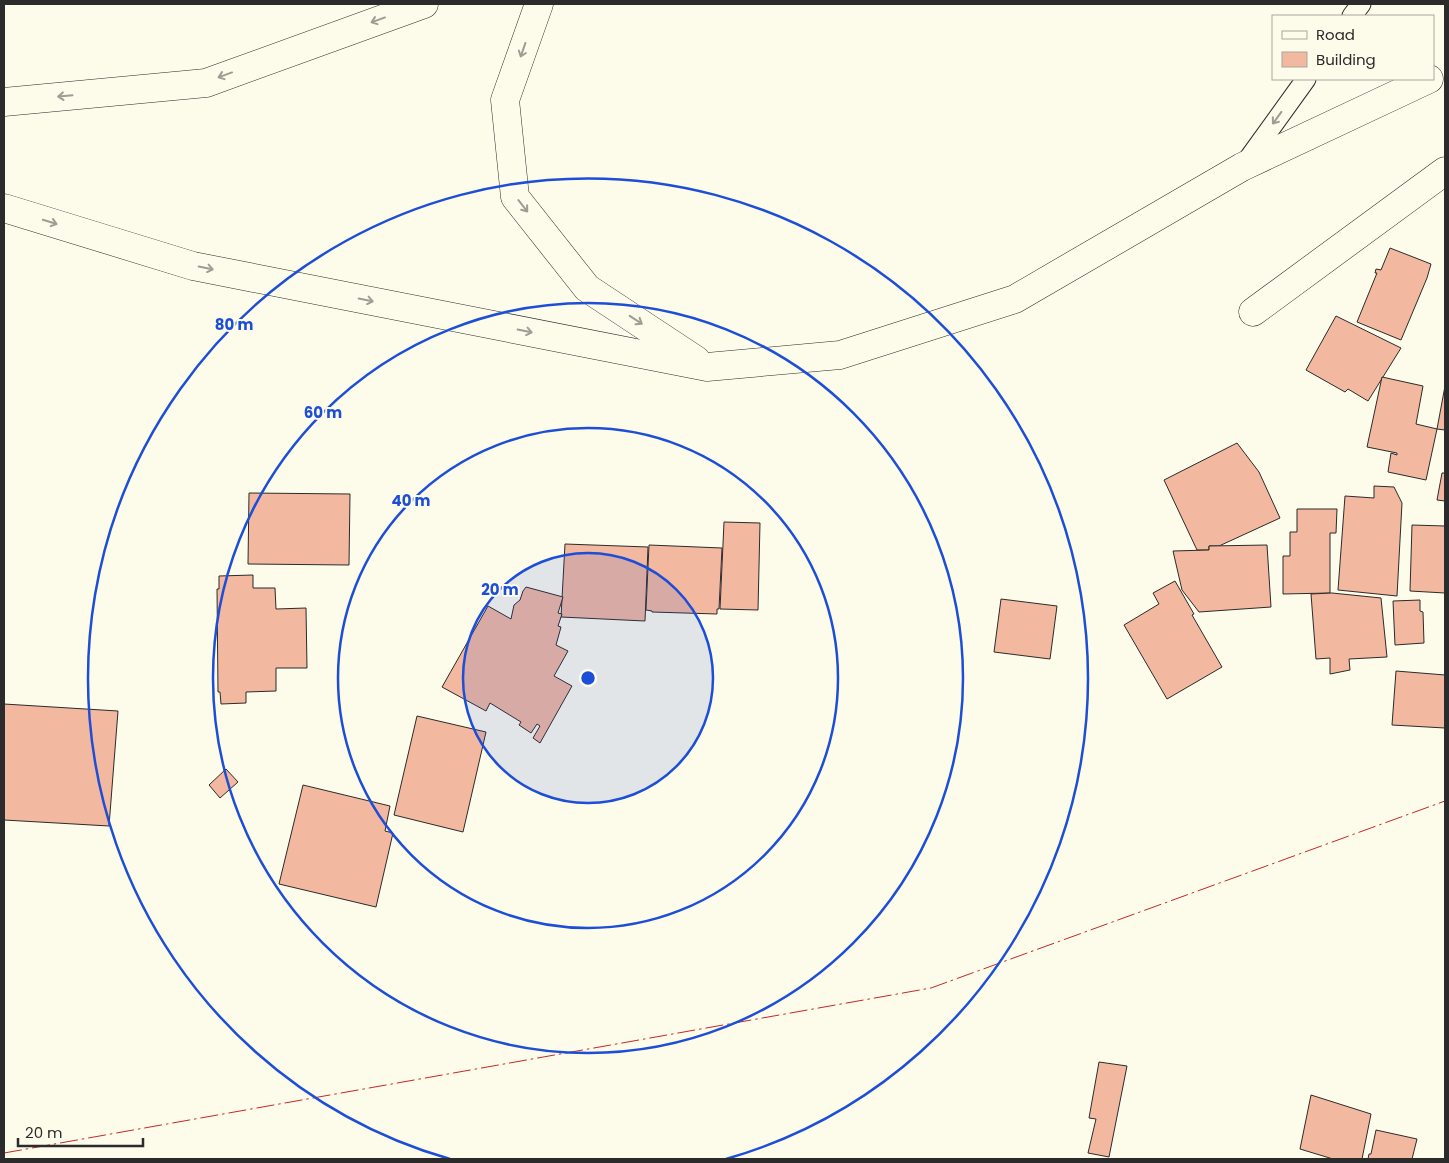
<svg xmlns="http://www.w3.org/2000/svg" width="1449" height="1163" font-family="Poppins,sans-serif">
<rect width="100%" height="100%" fill="#fdfbea"/>
<!-- building -->
<g fill="#f2b8a0" stroke="#2b2b2b">
<path d="M 1390,248 L 1431,264 L 1427,278 L 1401,340 L 1357,322 L 1377,273 L 1375,273 L 1376,269 L 1381,270 Z"/>
<path d="M 1336,316 L 1401,348 L 1368,401 L 1348,389 L 1345,392 L 1306,370 Z"/>
<path d="M 1382,377 L 1423,386 L 1416,424 L 1437,429 L 1426,480 L 1388,472 L 1391,453 L 1397,455 L 1397,453 L 1367,447 Z"/>
<path d="M 1445,386 L 1445,430 L 1437,429 Z"/>
<path d="M 1237,443 L 1259,472 L 1280,518 L 1219,546 L 1209,546 L 1209,550 L 1197,550 L 1164,480 Z"/>
<path d="M 1442,473 L 1445,473 L 1445,501 L 1437,500 Z"/>
<path d="M 1374,486 L 1394,487 L 1402,503 L 1397,596 L 1338,590 L 1345,496 L 1374,498 Z"/>
<path d="M 249,493 L 350,494 L 349,565 L 248,564 Z"/>
<path d="M 1297,509 L 1337,509 L 1336,533 L 1330,533 L 1330,593 L 1283,594 L 1283,556 L 1290,556 L 1290,532 L 1297,532 Z"/>
<path d="M 724,522 L 760,523 L 758,610 L 720,609 Z"/>
<path d="M 1412,525 L 1445,526 L 1445,593 L 1410,591 Z"/>
<path d="M 565,544 L 648,547 L 645,621 L 561,617 Z"/>
<path d="M 649,545 L 722,548 L 719,609 L 717,609 L 717,614 L 652,612 L 652,611 L 646,610 Z"/>
<path d="M 1267,545 L 1271,607 L 1199,612 L 1182,590 L 1173,551 L 1209,550 L 1209,546 Z"/>
<path d="M 253,575 L 253,588 L 275,588 L 276,609 L 306,608 L 307,668 L 276,668 L 276,691 L 246,692 L 246,703 L 221,704 L 220,692 L 218,692 L 217,589 L 219,589 L 219,576 Z"/>
<path d="M 1175,581 L 1194,614 L 1192,615 L 1222,667 L 1167,699 L 1124,625 L 1159,604 L 1153,593 Z"/>
<path d="M 526,587 L 563,597 L 558,613 L 562,614 L 558,626 L 561,627 L 556,645 L 568,651 L 554,676 L 572,686 L 540,743 L 533,738 L 540,726 L 537,724 L 531,733 L 519,725 L 521,722 L 490,703 L 486,711 L 442,687 L 488,606 L 511,619 L 514,605 L 520,600 L 523,591 Z"/>
<path d="M 1332,593 L 1381,598 L 1387,657 L 1349,659 L 1350,670 L 1330,674 L 1330,658 L 1316,659 L 1311,594 Z"/>
<path d="M 1001,599 L 1057,606 L 1050,659 L 994,652 Z"/>
<path d="M 1420,600 L 1420,611 L 1423,612 L 1424,643 L 1395,645 L 1393,601 Z"/>
<path d="M 1396,671 L 1445,675 L 1445,728 L 1392,725 Z"/>
<path d="M 4,704 L 118,711 L 109,826 L 4,820 Z"/>
<path d="M 417,716 L 486,732 L 463,832 L 394,815 Z"/>
<path d="M 226,769 L 238,782 L 220,798 L 209,785 Z"/>
<path d="M 303,785 L 390,806 L 385,831 L 393,833 L 376,907 L 279,884 Z"/>
<path d="M 1099,1062 L 1127,1066 L 1109,1157 L 1088,1153 L 1096,1119 L 1089,1118 Z"/>
<path d="M 1311,1095 L 1371,1114 L 1362,1159 L 1333,1159 L 1300,1149 Z"/>
<path d="M 1376,1130 L 1417,1139 L 1412,1159 L 1368,1159 L 1369,1154 L 1371,1154 Z"/>
</g>
<g fill="none" stroke-linecap="round" stroke-linejoin="round">
<defs>
<g id="service">
<path d="M 1352,16 L 1361,4"/>
<path d="M 1244,165 L 1306,79"/>
</g>
<path id="minor" d="M 1253,312 L 1445,171"/>
<g id="secondary">
<path d="M 539,4 L 505,100 L 515,197 L 587,288 L 696,360"/>
<path d="M 4,102 L 206,83 L 424,4"/>
<path d="M 4,208 L 193,266 L 707,367 L 840,355 L 1015,299 L 1242,167 L 1429,79"/>
</g>
</defs>
<!-- service casing -->
<use href="#service" stroke="#2b2b2b" stroke-width="21"/>
<!-- minor casing -->
<use href="#minor" stroke="#2b2b2b" stroke-width="29"/>
<!-- secondary casing -->
<use href="#secondary" stroke="#2b2b2b" stroke-width="29"/>
<!-- service -->
<use href="#service" stroke="#fdfbea" stroke-width="19"/>
<!-- minor -->
<use href="#minor" stroke="#fdfbea" stroke-width="28"/>
<!-- secondary -->
<use href="#secondary" stroke="#fdfbea" stroke-width="28"/>
<!-- power -->
<path stroke="#c62828" stroke-width="1" stroke-dasharray="18 4 2.5 4" stroke-linecap="butt" d="M 4,1153 L 931,988 L 1445,801"/>
</g>
<!-- one-way arrows -->
<defs><path id="oneway-shaft" d="M-6 0H5M1.5-3L5.5 0L1.5 3" fill="none" stroke-width="1.6" stroke-linecap="round" stroke-linejoin="round" transform="scale(1.25)"/></defs>
<g stroke="#9e9d94">
<use href="#oneway-shaft" transform="translate(378 20) rotate(160)"/>
<use href="#oneway-shaft" transform="translate(523 50) rotate(109)"/>
<use href="#oneway-shaft" transform="translate(225 75) rotate(160)"/>
<use href="#oneway-shaft" transform="translate(65 96) rotate(175)"/>
<use href="#oneway-shaft" transform="translate(1277 118) rotate(126)"/>
<use href="#oneway-shaft" transform="translate(523 206) rotate(52)"/>
<use href="#oneway-shaft" transform="translate(50 222) rotate(17)"/>
<use href="#oneway-shaft" transform="translate(206 268) rotate(11)"/>
<use href="#oneway-shaft" transform="translate(366 300) rotate(11)"/>
<use href="#oneway-shaft" transform="translate(636 320) rotate(33)"/>
<use href="#oneway-shaft" transform="translate(525 331) rotate(11)"/>
</g>
<!-- distance rings -->
<circle cx="588" cy="678" r="125" fill="#1d4ed8" fill-opacity=".12"/>
<g fill="none" stroke="#1d4ed8" stroke-width="2.5">
<circle cx="588" cy="678" r="125"/>
<circle cx="588" cy="678" r="250"/>
<circle cx="588" cy="678" r="375"/>
<path d="M450 1159A500 500 0 1 1 726 1159"/>
</g>
<circle cx="588" cy="678" r="8" fill="#1d4ed8" stroke="#fdfbea" stroke-width="2.5"/>
<g font-size="15" text-anchor="middle" font-weight="bold" fill="#1d4ed8" stroke="#fdfbea" stroke-width="4" stroke-linejoin="round" paint-order="stroke">
<text x="234" y="330">80 m</text>
<text x="323" y="418">60 m</text>
<text x="411" y="506">40 m</text>
<text x="500" y="595">20 m</text>
</g>
<!-- border -->
<rect width="1449" height="1163" fill="none" stroke="#2b2b2b" stroke-width="10"/>
<!-- legend -->
<rect x="1272" y="15" width="162" height="65" fill="#fdfbea" stroke="#a9a89e"/>
<rect x="1282" y="31" width="25" height="8" fill="#fdfbea" stroke="#a9a89e"/>
<text x="1316" y="40" font-size="15" fill="#2b2b2b">Road</text>
<rect x="1282" y="52" width="25" height="15" fill="#f2b8a0" stroke="#a9a89e"/>
<text x="1316" y="65" font-size="15" fill="#2b2b2b">Building</text>
<!-- scale -->
<path d="M18 1138v8h125v-8" fill="none" stroke="#2b2b2b" stroke-width="2.5"/>
<text x="25" y="1138" font-size="15" fill="#2b2b2b" stroke="#fdfbea" stroke-width="4" paint-order="stroke">20 m</text>
</svg>
